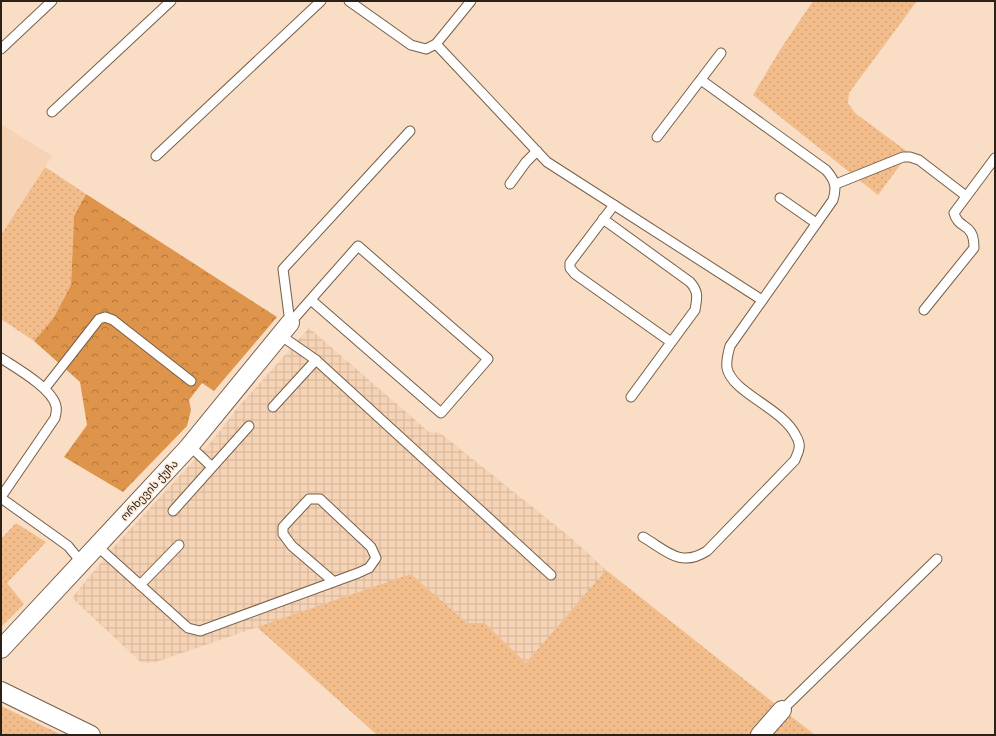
<svg xmlns="http://www.w3.org/2000/svg" width="996" height="736" font-family="Raleway,'Noto Sans Georgian',sans-serif">
<defs>
<pattern id="industrial-grid" width="8" height="8" patternUnits="userSpaceOnUse"><rect width="8" height="8" fill="#f6d3b5"/><path d="M0 4h8M4 0v8" fill="none" stroke="#d3b59b"/></pattern>
<pattern id="grass-dots" width="8" height="8" patternUnits="userSpaceOnUse"><rect width="8" height="8" fill="#f3bd8b"/><path d="M2 2h.1M6 6h.1" fill="none" stroke="#d0a277" stroke-width="1.8" stroke-linecap="round"/></pattern>
<pattern id="forest-crowns" width="20" height="18" patternUnits="userSpaceOnUse"><rect width="20" height="18" fill="#de944a"/><path d="M2 6a3 3 0 1 1 6 0M12 15a3 3 0 1 1 6 0" fill="none" stroke="#b4783d"/></pattern>
</defs>
<rect width="100%" height="100%" fill="#f9ddc4"/>
<!-- built -->
<path fill="#f6d3b5" d="M 1,124 L 52,156 L 1,235 Z"/>
<!-- industrial -->
<path fill="url(#industrial-grid)" d="M 309,328 L 429,432 L 440,433 L 570,537 L 606,570 L 526,663 L 485,623 L 467,623 L 411,574 L 156,662 L 142,663 L 72,598 L 112,549 L 212,441 L 240,405 Z"/>
<!-- grass -->
<g fill="url(#grass-dots)">
<path d="M 813,1 L 917,1 L 849,93 L 848,103 L 855,113 L 909,153 L 878,195 L 753,95 L 780,50 Z"/>
<path d="M 45,167 L 86,194 L 74,216 L 71,285 L 53,319 L 34,341 L 1,319 L 1,235 Z"/>
<path d="M 16,523 L 46,542 L 7,583 L 24,604 L 1,627 L 1,539 Z"/>
<path d="M 606,570 L 779,707 L 753,735 L 377,735 L 257,627 L 411,574 L 467,623 L 485,623 L 526,663 Z"/>
<path d="M 1,706 L 62,735 L 1,735 Z"/>
<path d="M 787,713 L 815,735 L 768,735 Z"/>
</g>
<!-- forest -->
<path fill="url(#forest-crowns)" d="M 86,194 L 277,317 L 214,391 L 202,383 L 189,400 L 191,410 L 187,426 L 123,492 L 64,457 L 87,425 L 80,382 L 34,341 L 53,319 L 71,285 L 74,216 Z"/>
<g fill="none" stroke-linecap="round" stroke-linejoin="round">
<defs>
<g id="lane">
<path d="M 349,1 L 411,45 L 426,49 L 436,44 L 471,1"/>
<path d="M 436,44 L 547,162 L 762,300"/>
<path d="M 1,49 L 52,1"/>
<path d="M 52,112 L 171,1"/>
<path d="M 657,137 L 721,53"/>
<path d="M 156,156 L 321,1"/>
<path d="M 510,184 L 526,162 L 537,151"/>
<path d="M 836,184 L 903,157 L 910,157 L 919,160 L 966,196"/>
<path d="M 780,198 L 816,223"/>
<path d="M 614,205 L 570,263 L 570,268 L 575,274 L 671,342"/>
<path d="M 603,219 L 690,282 C 699,292 697,298 695,310 L 631,397"/>
<path d="M 924,310 L 974,248 C 974,221 959,231 954,213 L 995,158"/>
<path d="M 290,323 L 358,246 L 488,359 L 441,413 L 311,300"/>
<path d="M 290,323 L 283,269 L 410,131"/>
<path d="M 280,335 L 316,360"/>
<path d="M 1,358 C 16,368 52,388 56,406 C 57,410 56,414 55,418 L 1,497"/>
<path d="M 45,388 L 99,319 L 105,317 L 113,320 L 191,381"/>
<path d="M 273,407 L 316,360 L 551,575"/>
<path d="M 190,446 L 212,467"/>
<path d="M 1,498 L 57,538 L 68,546 L 82,563"/>
<path d="M 173,511 L 249,426"/>
<path d="M 643,537 C 667,551 680,568 707,551 L 795,460 C 796,456 799,452 799,448 C 800,445 798,439 796,436 C 783,408 732,393 727,368 C 726,361 728,353 730,346 L 833,200 C 837,187 835,180 826,170 L 701,80"/>
<path d="M 97,546 L 188,628 L 200,631 L 358,573 L 369,568 L 376,558 L 371,547 L 320,499 L 309,499 L 283,527 L 283,534 L 292,546 L 334,582"/>
<path d="M 140,585 L 179,545"/>
<path d="M 782,710 L 937,559"/>
</g>
<g id="street">
<path d="M 1,649 L 187,449 L 290,323"/>
<path d="M 1,691 L 91,735"/>
<path d="M 760,735 L 782,710"/>
</g>
</defs>
<!-- lane casing -->
<use href="#lane" stroke="#775f49" stroke-width="11"/>
<!-- street casing -->
<use href="#street" stroke="#775f49" stroke-width="20"/>
<!-- lane -->
<use href="#lane" stroke="#fff" stroke-width="9"/>
<!-- street -->
<use href="#street" stroke="#fff" stroke-width="18"/>
</g>
<g text-anchor="middle" stroke-width="3.5" stroke-linejoin="round" paint-order="stroke">
<!-- street labels -->
<g font-size="11" fill="#2b2117" stroke="#feecdd">
<text transform="translate(149 490) rotate(-47)" y="4">ორხევის ქუჩა</text>
</g>
</g>
<!-- border -->
<rect width="996" height="736" fill="none" stroke="#2b2117" stroke-width="4"/>
</svg>
